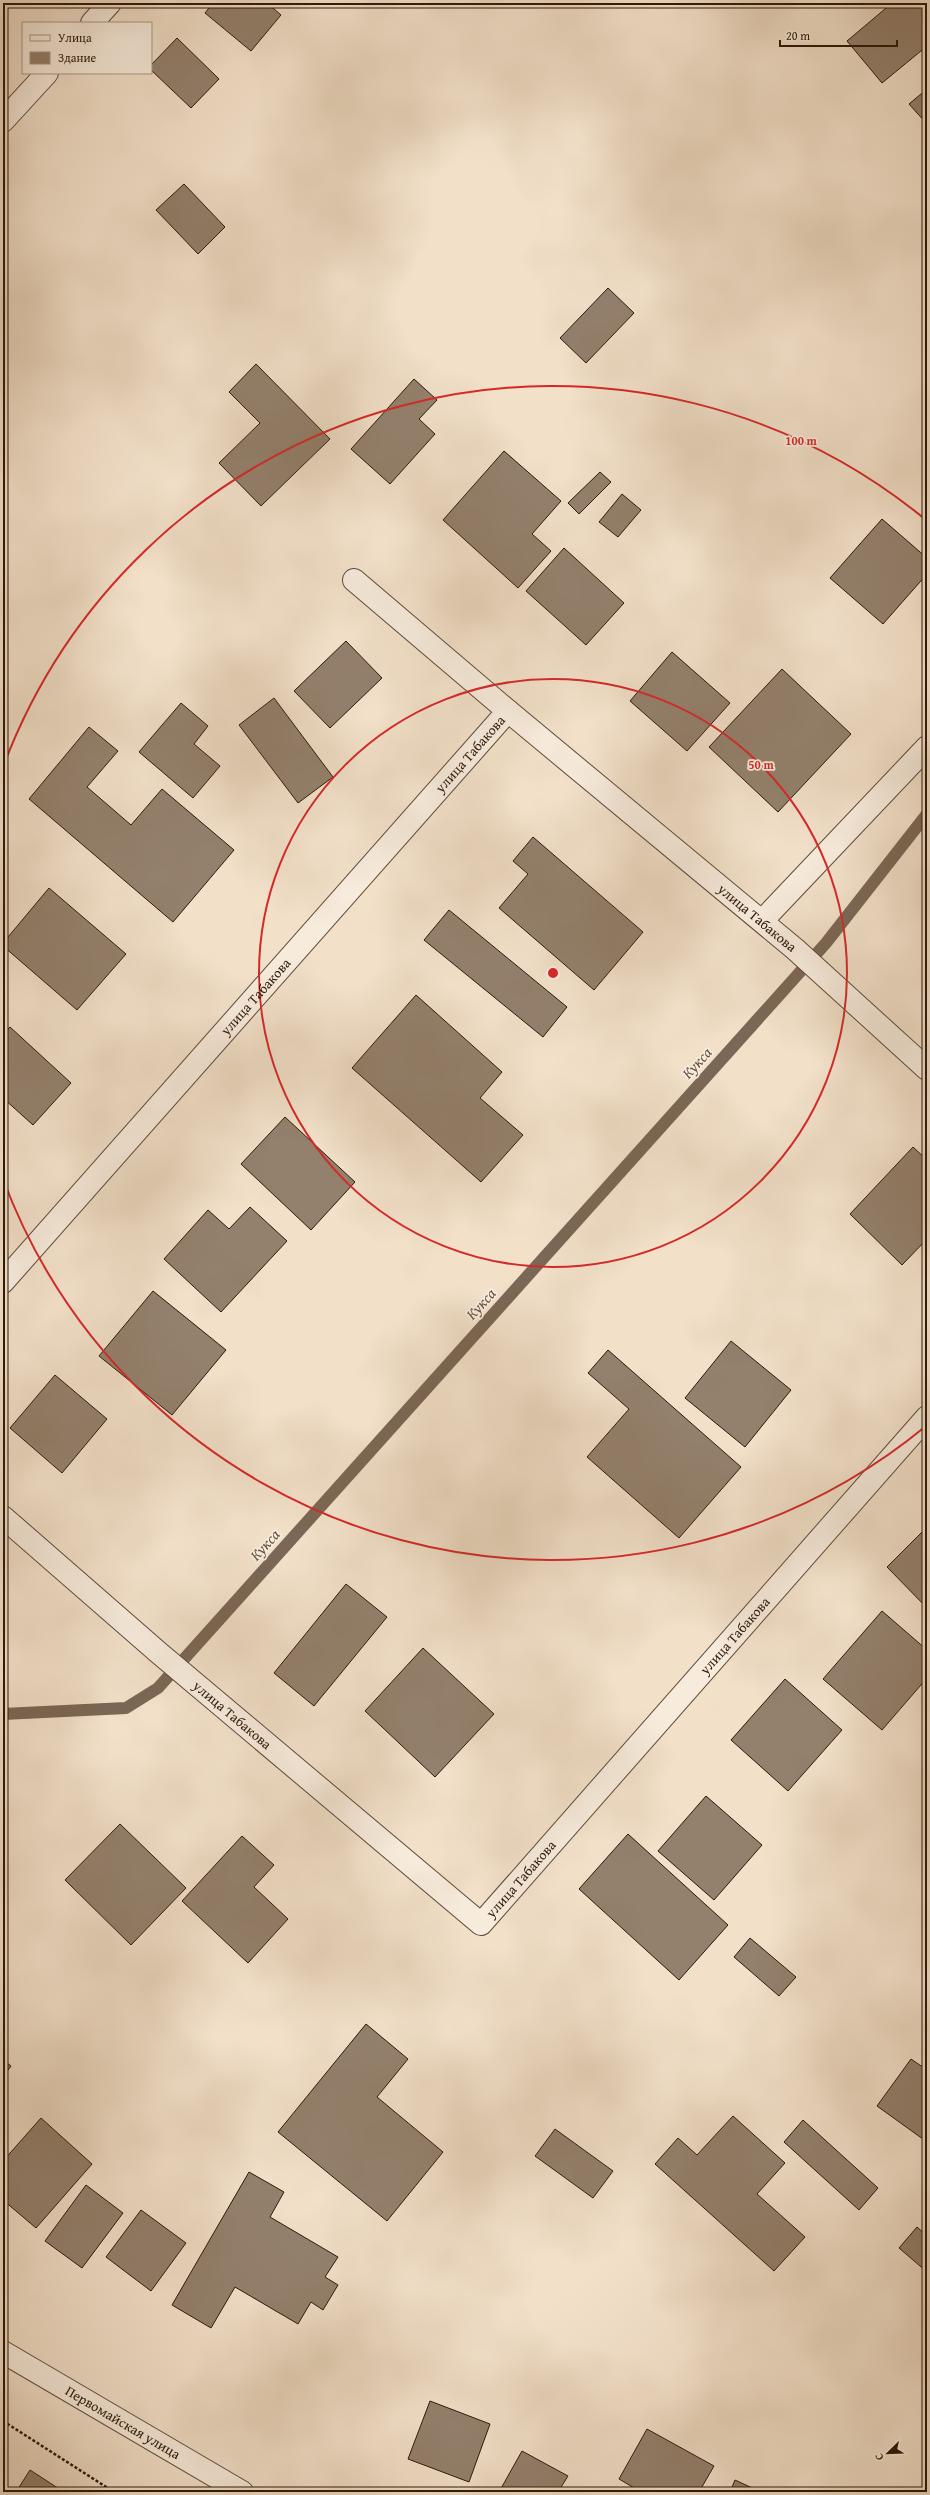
<svg xmlns="http://www.w3.org/2000/svg" width="930" height="2495" font-family="'Gentium Book Plus',serif">
<rect width="100%" height="100%" fill="#f2e0c9"/>
<filter id="stains"><feTurbulence type="fractalNoise" baseFrequency=".005" numOctaves="4"/><feColorMatrix values="0 0 0 0 .2 0 0 0 0 .09 0 0 0 0 .02 0 0 0 .5 -.17"/></filter>
<radialGradient id="worn" r=".72"><stop offset=".6" stop-color="#630" stop-opacity="0"/><stop offset="1" stop-color="#630" stop-opacity=".3"/></radialGradient>
<g fill="none" stroke-linecap="round" stroke-linejoin="round">
<!-- stream -->
<path stroke="#7b6755" stroke-width="12" d="M 3,1714 L 126,1708 L 158,1688 L 826,943 L 927,814"/>
</g>
<!-- building -->
<g fill="#93806d" stroke="#2d1809">
<path d="M 213,3 L 267,3 L 281,15 L 251,51 L 205,13 Z"/>
<path d="M 892,3 L 919,3 L 927,13 L 927,46 L 882,83 L 847,41 Z"/>
<path d="M 177,38 L 219,79 L 191,108 L 151,70 L 151,65 Z"/>
<path d="M 927,89 L 927,124 L 909,104 Z"/>
<path d="M 184,184 L 225,227 L 198,254 L 156,210 Z"/>
<path d="M 608,288 L 634,313 L 586,363 L 560,338 Z"/>
<path d="M 256,364 L 330,439 L 261,506 L 219,463 L 260,423 L 229,392 Z"/>
<path d="M 414,379 L 437,400 L 419,419 L 435,434 L 390,484 L 351,449 Z"/>
<path d="M 504,451 L 561,501 L 532,534 L 551,551 L 518,588 L 443,520 Z"/>
<path d="M 600,472 L 611,482 L 579,514 L 568,503 Z"/>
<path d="M 622,494 L 641,510 L 618,537 L 599,522 Z"/>
<path d="M 882,519 L 927,558 L 927,574 L 883,624 L 830,578 Z"/>
<path d="M 564,548 L 624,603 L 586,645 L 526,591 Z"/>
<path d="M 346,641 L 382,678 L 330,728 L 294,691 Z"/>
<path d="M 672,652 L 730,703 L 687,751 L 630,701 Z"/>
<path d="M 782,669 L 851,734 L 778,812 L 709,747 Z"/>
<path d="M 274,698 L 333,777 L 298,803 L 239,725 Z"/>
<path d="M 181,703 L 208,726 L 194,744 L 220,766 L 193,798 L 139,752 Z"/>
<path d="M 89,727 L 118,751 L 87,787 L 131,825 L 162,789 L 234,850 L 173,922 L 29,799 Z"/>
<path d="M 533,837 L 643,932 L 594,990 L 499,908 L 528,874 L 513,861 Z"/>
<path d="M 49,888 L 126,954 L 77,1010 L 3,946 L 3,943 Z"/>
<path d="M 449,910 L 567,1007 L 543,1037 L 424,940 Z"/>
<path d="M 416,995 L 502,1072 L 480,1098 L 523,1135 L 481,1182 L 352,1068 Z"/>
<path d="M 10,1027 L 71,1083 L 33,1125 L 3,1098 L 3,1035 Z"/>
<path d="M 285,1117 L 355,1182 L 311,1230 L 241,1164 Z"/>
<path d="M 913,1147 L 927,1160 L 927,1239 L 902,1265 L 850,1214 Z"/>
<path d="M 250,1207 L 287,1241 L 221,1312 L 164,1259 L 208,1210 L 229,1229 Z"/>
<path d="M 153,1291 L 226,1350 L 172,1415 L 99,1356 Z"/>
<path d="M 731,1341 L 791,1390 L 745,1447 L 685,1398 Z"/>
<path d="M 608,1350 L 741,1467 L 679,1538 L 587,1457 L 629,1409 L 588,1373 Z"/>
<path d="M 55,1375 L 107,1419 L 62,1473 L 10,1428 Z"/>
<path d="M 922,1532 L 927,1536 L 927,1608 L 887,1567 Z"/>
<path d="M 346,1584 L 387,1617 L 314,1706 L 274,1673 Z"/>
<path d="M 882,1611 L 927,1650 L 927,1678 L 882,1730 L 823,1679 Z"/>
<path d="M 423,1648 L 494,1714 L 435,1777 L 365,1711 Z"/>
<path d="M 785,1679 L 842,1730 L 788,1791 L 731,1740 Z"/>
<path d="M 706,1796 L 762,1845 L 714,1900 L 658,1851 Z"/>
<path d="M 120,1824 L 186,1888 L 131,1945 L 65,1880 Z"/>
<path d="M 628,1834 L 728,1925 L 679,1980 L 579,1889 Z"/>
<path d="M 242,1836 L 274,1865 L 254,1887 L 288,1919 L 248,1963 L 182,1901 Z"/>
<path d="M 750,1938 L 796,1977 L 779,1996 L 734,1957 Z"/>
<path d="M 366,2024 L 408,2059 L 377,2097 L 443,2152 L 387,2221 L 278,2132 Z"/>
<path d="M 911,2059 L 927,2070 L 927,2142 L 877,2106 Z"/>
<path d="M 3,2060 L 11,2066 L 3,2077 Z"/>
<path d="M 733,2116 L 785,2163 L 757,2194 L 805,2237 L 774,2271 L 655,2164 L 678,2138 L 697,2155 Z"/>
<path d="M 41,2118 L 92,2164 L 36,2228 L 3,2200 L 3,2161 Z"/>
<path d="M 803,2120 L 878,2188 L 859,2210 L 784,2142 Z"/>
<path d="M 555,2129 L 613,2171 L 593,2198 L 535,2156 Z"/>
<path d="M 249,2172 L 284,2192 L 270,2217 L 338,2257 L 325,2277 L 338,2285 L 323,2310 L 311,2302 L 298,2324 L 235,2287 L 211,2328 L 172,2305 Z"/>
<path d="M 86,2185 L 123,2213 L 82,2268 L 45,2241 Z"/>
<path d="M 141,2210 L 186,2243 L 151,2291 L 106,2257 Z"/>
<path d="M 917,2227 L 927,2236 L 927,2272 L 899,2248 Z"/>
<path d="M 430,2401 L 490,2424 L 469,2482 L 408,2459 Z"/>
<path d="M 647,2429 L 714,2466 L 699,2492 L 635,2492 L 636,2489 L 619,2479 Z"/>
<path d="M 522,2451 L 568,2476 L 558,2492 L 499,2492 Z"/>
<path d="M 30,2470 L 64,2492 L 16,2492 Z"/>
<path d="M 735,2480 L 761,2492 L 730,2492 Z"/>
</g>
<g fill="none" stroke-linecap="round" stroke-linejoin="round">
<defs>
<path id="lane" d="M 762,921 L 927,747"/>
<g id="street">
<path d="M 92,23 L 110,3"/>
<path d="M 3,121 L 47,73"/>
<path id="s1" d="M 354,580 L 508,711 L 795,949 L 927,1069"/>
<path id="s2" d="M 3,1282 L 508,711"/>
<path id="s3" d="M 3,1517 L 159,1653 L 481,1924 L 927,1417"/>
<path id="s4" d="M 3,2352 L 242,2492"/>
</g>
</defs>
<!-- lane casing -->
<use href="#lane" stroke="#5e4a39" stroke-width="24"/>
<!-- street casing -->
<use href="#street" stroke="#5e4a39" stroke-width="24"/>
<!-- path -->
<path stroke="#2d1809" stroke-width="2.5" stroke-dasharray="3 2" stroke-linecap="butt" d="M 3,2421 L 114,2492"/>
<!-- lane -->
<use href="#lane" stroke="#f7ebdc" stroke-width="22"/>
<!-- street -->
<use href="#street" stroke="#f7ebdc" stroke-width="22"/>
</g>
<!-- distance rings -->
<g fill="none" stroke="#d62828" stroke-width="2">
<circle cx="553" cy="973" r="294"/>
<path d="M926 1426A587 587 0 0 1 3 1179M3 767A587 587 0 0 1 926 520"/>
</g>
<g text-anchor="middle" stroke-width="3.5" stroke-linejoin="round" paint-order="stroke">
<!-- street labels -->
<g font-size="14" fill="#2d1809" stroke="#f7ebdc">
<text dy="5" stroke="none"><textPath href="#s2" startOffset="705">улица Табакова</textPath></text>
<text dy="5" stroke="none"><textPath href="#s1" startOffset="526">улица Табакова</textPath></text>
<text dy="5" stroke="none"><textPath href="#s2" startOffset="381">улица Табакова</textPath></text>
<text dy="5" stroke="none"><textPath href="#s3" startOffset="1012">улица Табакова</textPath></text>
<text dy="5" stroke="none"><textPath href="#s3" startOffset="303">улица Табакова</textPath></text>
<text dy="5" stroke="none"><textPath href="#s3" startOffset="688">улица Табакова</textPath></text>
<text dy="5" stroke="none"><textPath href="#s4" startOffset="139">Первомайская улица</textPath></text>
</g>
<!-- water labels -->
<g font-size="15" font-style="italic" fill="#614d3c" stroke="#f7ebdc">
<text transform="translate(697 1063) rotate(-48)" y="5">Кукса</text>
<text transform="translate(481 1304) rotate(-48)" y="5">Кукса</text>
<text transform="translate(265 1545) rotate(-48)" y="5">Кукса</text>
</g>
</g>
<circle cx="553" cy="973" r="6" fill="#d62828" stroke="#f7ebdc" stroke-width="2"/>
<g font-size="12" text-anchor="middle" font-weight="bold" fill="#d62828" stroke="#f7ebdc" stroke-width="3.5" stroke-linejoin="round" paint-order="stroke">
<text x="801" y="445">100 m</text>
<text x="761" y="769">50 m</text>
</g>
<!-- margin -->
<rect width="930" height="2495" fill="none" stroke="#f2e0c9" stroke-width="16"/>
<rect x="4" y="4" width="922" height="2487" fill="none" stroke="#2d1809" stroke-width="2"/>
<rect x="8" y="8" width="914" height="2479" fill="none" stroke="#2d1809"/>
<!-- legend -->
<rect x="22" y="22" width="130" height="52" fill="#f7ebdc" stroke="#a69788"/>
<rect x="30" y="35" width="20" height="6" fill="#f7ebdc" stroke="#a69788"/>
<text x="58" y="42" font-size="12" fill="#2d1809">Улица</text>
<rect x="30" y="52" width="20" height="12" fill="#93806d" stroke="#a69788"/>
<text x="58" y="62" font-size="12" fill="#2d1809">Здание</text>
<!-- north arrow -->
<g transform="translate(888 2453) rotate(247)" stroke="#f7ebdc" stroke-width="3" paint-order="stroke">
<path d="M0-3L7 15L0 10L-7 15Z" fill="#2d1809"/>
<text y="-6" font-size="11" font-weight="bold" text-anchor="middle" fill="#2d1809">С</text>
</g>
<!-- scale -->
<path d="M780 40v6h117v-6" fill="none" stroke="#2d1809" stroke-width="2"/>
<text x="786" y="40" font-size="12" fill="#2d1809" stroke="#f7ebdc" stroke-width="3" paint-order="stroke">20 m</text>
<rect width="100%" height="100%" filter="url(#stains)"/>
<rect width="100%" height="100%" fill="url(#worn)"/>
</svg>
